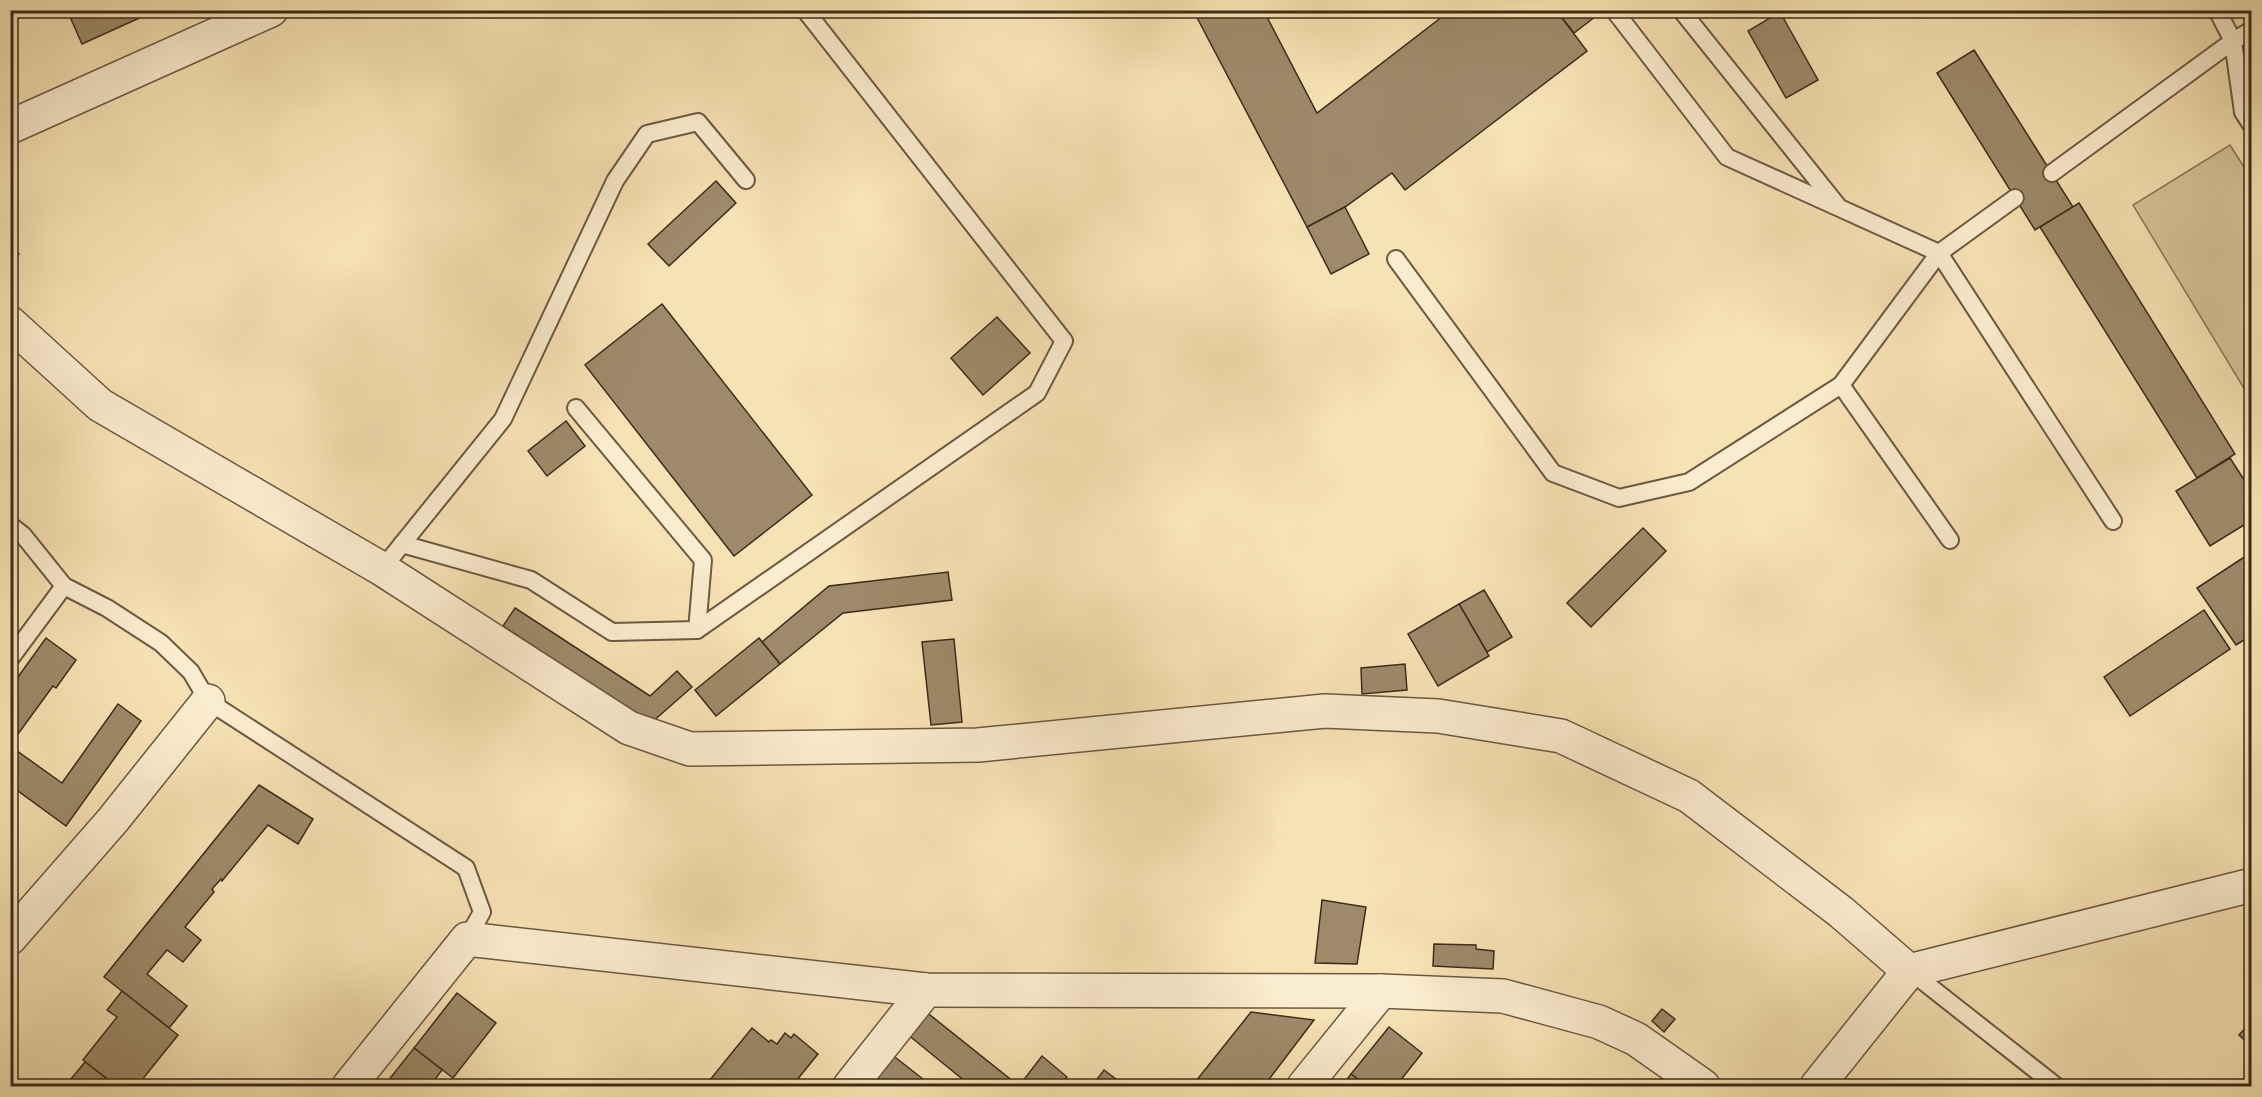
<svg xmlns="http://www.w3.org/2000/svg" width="2262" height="1097" font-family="Cardo,serif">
<rect width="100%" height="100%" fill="#f7e2b3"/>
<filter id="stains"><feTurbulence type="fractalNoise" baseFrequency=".00333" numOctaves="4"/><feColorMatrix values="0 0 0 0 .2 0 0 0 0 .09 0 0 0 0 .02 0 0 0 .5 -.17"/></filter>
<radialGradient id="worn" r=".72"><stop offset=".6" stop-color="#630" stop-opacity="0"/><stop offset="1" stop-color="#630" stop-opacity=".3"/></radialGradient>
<!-- green -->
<path fill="#d7c399" stroke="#8a775a" stroke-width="1.5" d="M 2230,145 L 2251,178 L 2251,400 L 2133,205 Z"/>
<!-- building -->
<g fill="#9d8a6a" stroke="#3c2b1b" stroke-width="1.5">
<path d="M 67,10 L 157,10 L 82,44 Z"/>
<path d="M 1193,10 L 1279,10 L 1268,19 L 1317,113 L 1451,10 L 1556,10 L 1587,51 L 1405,190 L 1392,173 L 1345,207 L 1307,227 Z"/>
<path d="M 1556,10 L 1604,10 L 1574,33 Z"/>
<path d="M 1780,12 L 1818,80 L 1786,98 L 1748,31 Z"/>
<path d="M 1974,50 L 2073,207 L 2035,230 L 1937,73 Z"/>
<path d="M 716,181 L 736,203 L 669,266 L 648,244 Z"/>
<path d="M 2079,203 L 2235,454 L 2197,478 L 2040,227 Z"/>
<path d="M 1345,207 L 1369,254 L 1331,274 L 1307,227 Z"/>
<path d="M 10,244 L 19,254 L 10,258 Z"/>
<path d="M 662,304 L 812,495 L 734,556 L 585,365 Z"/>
<path d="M 997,317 L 1030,353 L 983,395 L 951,358 Z"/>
<path d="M 566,421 L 585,446 L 547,476 L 528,451 Z"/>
<path d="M 2230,458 L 2252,492 L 2252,520 L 2210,546 L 2176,491 Z"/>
<path d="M 1643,528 L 1666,551 L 1591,627 L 1567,603 Z"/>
<path d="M 2252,552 L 2252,635 L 2236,645 L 2197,588 Z"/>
<path d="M 948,572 L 952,600 L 843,613 L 780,664 L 762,642 L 829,586 Z"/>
<path d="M 1484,590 L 1512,637 L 1487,652 L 1459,604 Z"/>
<path d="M 1459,604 L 1489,656 L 1438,686 L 1408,634 Z"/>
<path d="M 515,608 L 650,696 L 677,671 L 692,687 L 651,723 L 503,626 Z"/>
<path d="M 2204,610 L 2230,649 L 2130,716 L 2104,677 Z"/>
<path d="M 46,638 L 76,660 L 56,688 L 53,686 L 10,745 L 10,688 Z"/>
<path d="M 759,638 L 780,664 L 716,716 L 695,690 Z"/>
<path d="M 954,639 L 962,722 L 931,725 L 922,642 Z"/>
<path d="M 1405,664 L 1407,690 L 1362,694 L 1361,668 Z"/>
<path d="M 118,704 L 141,721 L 66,826 L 10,785 L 10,746 L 62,783 Z"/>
<path d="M 259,785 L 313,819 L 298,844 L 268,825 L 222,881 L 221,879 L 212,889 L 214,892 L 185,927 L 201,940 L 183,962 L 167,950 L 147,974 L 187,1006 L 169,1028 L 104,977 Z"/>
<path d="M 1322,900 L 1366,907 L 1357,964 L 1315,963 Z"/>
<path d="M 1434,944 L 1476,945 L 1476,949 L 1494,951 L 1493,969 L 1433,966 Z"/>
<path d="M 122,991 L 178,1035 L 137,1086 L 116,1086 L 83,1060 L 117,1017 L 107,1010 Z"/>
<path d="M 457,993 L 496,1023 L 453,1078 L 414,1048 Z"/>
<path d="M 1662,1009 L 1675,1019 L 1664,1032 L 1652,1021 Z"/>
<path d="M 925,1011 L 1019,1086 L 1042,1056 L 1067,1077 L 1060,1086 L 971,1086 L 907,1034 Z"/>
<path d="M 1251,1012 L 1314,1020 L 1264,1086 L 1192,1086 Z"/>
<path d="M 2252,1021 L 2252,1047 L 2239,1035 Z"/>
<path d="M 1389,1027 L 1422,1053 L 1396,1086 L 1367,1086 L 1351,1074 Z"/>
<path d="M 752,1028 L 769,1042 L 771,1040 L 777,1044 L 785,1033 L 791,1038 L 794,1034 L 818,1054 L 792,1086 L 705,1086 Z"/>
<path d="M 414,1048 L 442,1070 L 430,1086 L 384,1086 Z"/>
<path d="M 891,1054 L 928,1083 L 925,1086 L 865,1086 Z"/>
<path d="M 85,1062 L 107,1079 L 102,1086 L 65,1086 Z"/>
<path d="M 1104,1070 L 1125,1086 L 1092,1086 Z"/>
<path d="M 1351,1074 L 1367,1086 L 1342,1086 Z"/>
</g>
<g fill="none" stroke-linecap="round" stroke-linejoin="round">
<defs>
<g id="service">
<path d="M 1614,10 L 1727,157 L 1939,253 L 2113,521"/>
<path d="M 1681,10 L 1837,205"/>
<path d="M 2252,30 L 2233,41 L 2243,112 L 2252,126"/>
<path d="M 2052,173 L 2233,41 L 2217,10"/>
<path d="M 1396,259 L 1553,473 L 1619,498 L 1689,482 L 1841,385 L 1939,253 L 2015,198"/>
<path d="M 1841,385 L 1950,540"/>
<path d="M 576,408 L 703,560 L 697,630"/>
<path d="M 10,525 L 23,535 L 64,586 L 107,608 L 161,643 L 191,672 L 208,701 L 466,868 L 482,912 L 467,939"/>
<path d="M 402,544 L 531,580 L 612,632 L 697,630 L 1037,393 L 1064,341 L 805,10"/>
<path d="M 382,569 L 503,419 L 615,181 L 647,134 L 698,122 L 746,180"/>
<path d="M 10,659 L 64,586"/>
<path d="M 1910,971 L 2056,1086"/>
</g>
<g id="minor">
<path d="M 10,127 L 271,10"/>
<path d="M 10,323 L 100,405 L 382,569 L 629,728 L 690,749 L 978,745 L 1325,711 L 1438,716 L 1561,736 L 1689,796 L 1841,912 L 1909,971"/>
<path d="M 10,938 L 113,820 L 208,701"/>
<path d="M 349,1086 L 467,939 L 926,990 L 1381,991 L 1503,996 L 1599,1022 L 1636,1039 L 1703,1086"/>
<path d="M 850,1086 L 926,990"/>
<path d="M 1304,1086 L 1381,991"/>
<path d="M 1817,1086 L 1909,971 L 2252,885"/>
</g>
</defs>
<!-- service casing -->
<use href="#service" stroke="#6b5941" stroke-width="20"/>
<!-- minor casing -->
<use href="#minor" stroke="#6b5941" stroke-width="36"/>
<!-- service -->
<use href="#service" stroke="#faecce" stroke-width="16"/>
<!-- minor -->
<use href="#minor" stroke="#faecce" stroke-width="33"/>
</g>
<!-- margin -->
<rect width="2262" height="1097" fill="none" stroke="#f7e2b3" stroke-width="36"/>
<rect x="12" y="12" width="2238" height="1073" fill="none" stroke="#3c2b1b" stroke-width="3"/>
<rect x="18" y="18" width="2226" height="1061" fill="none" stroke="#3c2b1b" stroke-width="1.5"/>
<rect width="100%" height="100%" filter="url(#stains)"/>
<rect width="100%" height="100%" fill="url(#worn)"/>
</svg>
